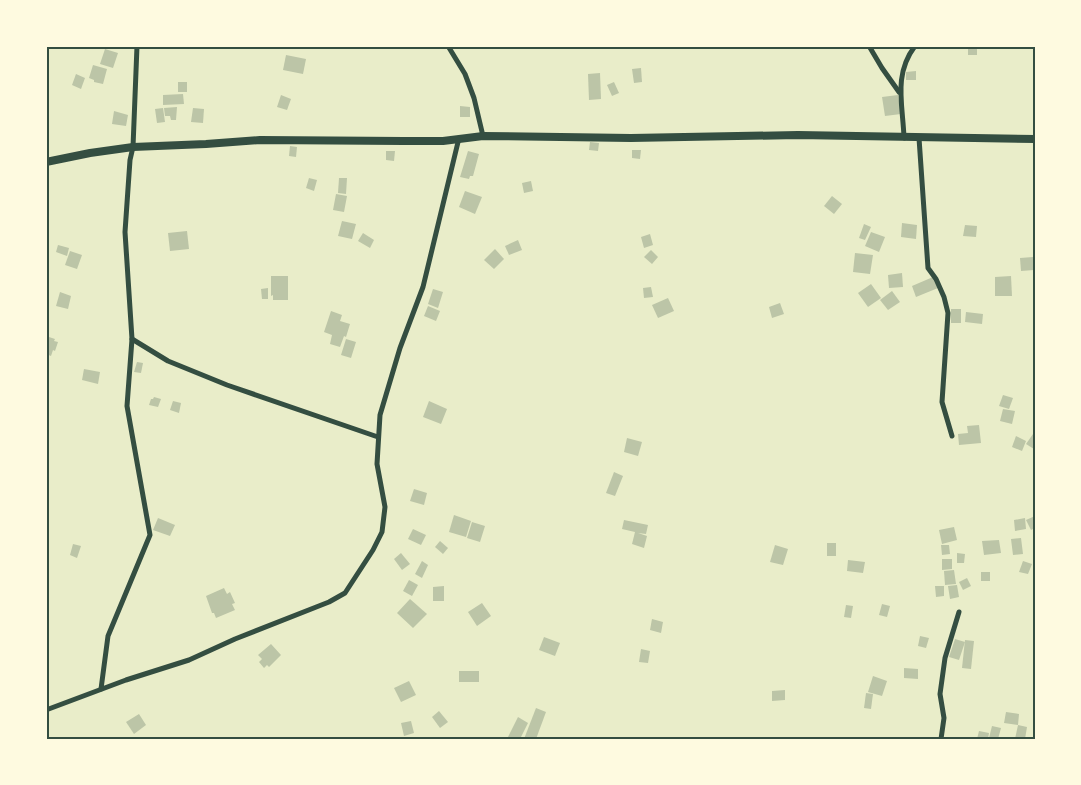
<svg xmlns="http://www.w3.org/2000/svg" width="1081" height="785" font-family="'Asap Condensed',sans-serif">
<rect width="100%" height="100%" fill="#e9edc9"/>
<!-- building -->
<g fill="#bcc5a7">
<rect x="968" y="46" width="9" height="9"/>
<path d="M 105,49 L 118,53 L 113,68 L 100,64 Z"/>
<path d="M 286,55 L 306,59 L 303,74 L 283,70 Z"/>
<path d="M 93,65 L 107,69 L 103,84 L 94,82 L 94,80 L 89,78 Z"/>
<path d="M 641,68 L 642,82 L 634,83 L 632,69 Z"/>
<path d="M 916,71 L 916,80 L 906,80 L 906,72 Z"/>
<path d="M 600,73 L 601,99 L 589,100 L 588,74 Z"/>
<path d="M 76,74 L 85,78 L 81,89 L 72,85 Z"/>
<rect x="178" y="82" width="9" height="10"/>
<path d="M 614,82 L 619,93 L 612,96 L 607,85 Z"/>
<path d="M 183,94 L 184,104 L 163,105 L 163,95 Z"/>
<path d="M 281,95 L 291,99 L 287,110 L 277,107 Z"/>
<path d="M 898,95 L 901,114 L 885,116 L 882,97 Z"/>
<path d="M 460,106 L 470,107 L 470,117 L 460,117 Z"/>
<path d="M 177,107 L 176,120 L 171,120 L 170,116 L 165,116 L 164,108 Z"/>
<path d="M 163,108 L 165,122 L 157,123 L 155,109 Z"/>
<path d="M 193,108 L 204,109 L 203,123 L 191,122 Z"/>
<path d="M 114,111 L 128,115 L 126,126 L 112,124 Z"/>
<path d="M 590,142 L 599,143 L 598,151 L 589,150 Z"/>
<path d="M 290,146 L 297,147 L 296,157 L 289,156 Z"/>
<path d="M 632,150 L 641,150 L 640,159 L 632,158 Z"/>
<path d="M 386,151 L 395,151 L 394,161 L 386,160 Z"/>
<path d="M 468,151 L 479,154 L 473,176 L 470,176 L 469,179 L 460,177 Z"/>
<path d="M 309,178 L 317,180 L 314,191 L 306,188 Z"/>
<path d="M 339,178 L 347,178 L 346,194 L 338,193 Z"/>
<path d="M 531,181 L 533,191 L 524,193 L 522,183 Z"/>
<path d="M 465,191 L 482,197 L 475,214 L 459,207 Z"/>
<path d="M 336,194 L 347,196 L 344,212 L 333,210 Z"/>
<path d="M 832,196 L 842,204 L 834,214 L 824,206 Z"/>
<path d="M 342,221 L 356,224 L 352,239 L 338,236 Z"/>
<path d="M 902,223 L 917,225 L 916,239 L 901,237 Z"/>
<path d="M 864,224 L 871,227 L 865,240 L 859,238 Z"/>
<path d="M 965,225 L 977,226 L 976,237 L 963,236 Z"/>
<path d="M 187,231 L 189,249 L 170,251 L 168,233 Z"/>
<path d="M 871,232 L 885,237 L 879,252 L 865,246 Z"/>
<path d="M 363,233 L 374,240 L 370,248 L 358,241 Z"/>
<path d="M 650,234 L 653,245 L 644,248 L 641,237 Z"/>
<path d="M 518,240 L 522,250 L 509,255 L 505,246 Z"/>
<path d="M 58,245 L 69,248 L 67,256 L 56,252 Z"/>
<path d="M 495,249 L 504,259 L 494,269 L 484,260 Z"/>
<path d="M 651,250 L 658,257 L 652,264 L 644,257 Z"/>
<path d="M 70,251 L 82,255 L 77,269 L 65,265 Z"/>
<path d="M 855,253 L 873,255 L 870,274 L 853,272 Z"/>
<path d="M 1033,257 L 1034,270 L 1021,271 L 1020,258 Z"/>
<path d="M 902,273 L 903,287 L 889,288 L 888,275 Z"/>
<path d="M 271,276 L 288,276 L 288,300 L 273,300 L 273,295 L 271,296 Z"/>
<path d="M 1011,276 L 1012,296 L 995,296 L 995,277 Z"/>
<path d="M 933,277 L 938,288 L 916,297 L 912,286 Z"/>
<path d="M 871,284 L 881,298 L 868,307 L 858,293 Z"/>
<path d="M 651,287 L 653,297 L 644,298 L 643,288 Z"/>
<path d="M 268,288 L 268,299 L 262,299 L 261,289 Z"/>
<path d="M 433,289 L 443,292 L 438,308 L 428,304 Z"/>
<path d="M 892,291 L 900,302 L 888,310 L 880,300 Z"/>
<path d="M 60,292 L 71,296 L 68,309 L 56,306 Z"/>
<path d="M 668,298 L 674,311 L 658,318 L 652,305 Z"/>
<path d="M 780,303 L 784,314 L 772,318 L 769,307 Z"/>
<path d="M 428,306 L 440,311 L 436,321 L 424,316 Z"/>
<rect x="951" y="309" width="10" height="14"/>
<path d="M 331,311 L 342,315 L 340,321 L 350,324 L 346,337 L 344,336 L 340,347 L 330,344 L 332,335 L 324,332 Z"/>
<path d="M 966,312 L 983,314 L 982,324 L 965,322 Z"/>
<path d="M 46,336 L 55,339 L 54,341 L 58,342 L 55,351 L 53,350 L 51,356 L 46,354 Z"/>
<path d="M 346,339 L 356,342 L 351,358 L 341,355 Z"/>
<path d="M 137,362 L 143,363 L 141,373 L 134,372 Z"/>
<path d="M 84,369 L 100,372 L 98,384 L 82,380 Z"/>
<path d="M 1003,395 L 1013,398 L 1009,409 L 999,406 Z"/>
<path d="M 154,397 L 161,399 L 158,407 L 149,405 L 151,399 L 153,399 Z"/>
<path d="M 173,401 L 181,403 L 179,413 L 170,410 Z"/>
<path d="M 429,401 L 447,409 L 441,424 L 423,417 Z"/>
<path d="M 1003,409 L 1015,411 L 1012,424 L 1000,421 Z"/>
<path d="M 979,425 L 981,443 L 959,445 L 958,434 L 968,433 L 967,426 Z"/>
<path d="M 1033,434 L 1035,435 L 1034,449 L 1026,444 Z"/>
<path d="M 1016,436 L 1026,441 L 1022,451 L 1012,447 Z"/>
<path d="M 627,438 L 642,442 L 638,456 L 624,452 Z"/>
<path d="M 614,472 L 623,476 L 615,496 L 606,493 Z"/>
<path d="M 414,489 L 427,493 L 424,505 L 410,501 Z"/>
<path d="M 454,515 L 471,521 L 466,537 L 449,532 Z"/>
<path d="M 1035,516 L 1035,528 L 1031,530 L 1026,520 Z"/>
<path d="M 158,518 L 175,525 L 170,536 L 153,530 Z"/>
<path d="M 1025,518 L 1026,529 L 1015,531 L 1014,520 Z"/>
<path d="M 624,520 L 648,525 L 646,534 L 638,533 L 647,536 L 644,548 L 632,544 L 635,532 L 622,529 Z"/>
<path d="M 472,522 L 485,526 L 480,542 L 467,538 Z"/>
<path d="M 954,527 L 957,540 L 942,544 L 939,530 Z"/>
<path d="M 413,529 L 426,535 L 421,545 L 408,539 Z"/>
<path d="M 1021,538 L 1023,554 L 1013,555 L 1011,539 Z"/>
<path d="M 999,540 L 1001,553 L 984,555 L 982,541 Z"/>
<path d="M 440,541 L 448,548 L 443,554 L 435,547 Z"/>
<rect x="827" y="543" width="9" height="13"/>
<path d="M 73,544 L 81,546 L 77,558 L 70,555 Z"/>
<path d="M 775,545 L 788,549 L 783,565 L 770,562 Z"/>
<path d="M 941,545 L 949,545 L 950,554 L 942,555 Z"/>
<path d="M 401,553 L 410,564 L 402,570 L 394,559 Z"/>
<path d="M 957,553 L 965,554 L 964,563 L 957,563 Z"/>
<path d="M 942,559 L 952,559 L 952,569 L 942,570 Z"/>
<path d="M 848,560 L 865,562 L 863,573 L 847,571 Z"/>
<path d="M 422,561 L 428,565 L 422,578 L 415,574 Z"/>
<path d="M 1023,561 L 1032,564 L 1028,574 L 1019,572 Z"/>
<path d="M 954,570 L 956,584 L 945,585 L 944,571 Z"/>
<rect x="981" y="572" width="9" height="9"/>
<path d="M 967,578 L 971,586 L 963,590 L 959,582 Z"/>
<path d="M 409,580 L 418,585 L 412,596 L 403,591 Z"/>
<path d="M 957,585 L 959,597 L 950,599 L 948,586 Z"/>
<path d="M 444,586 L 444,601 L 433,601 L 433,587 Z"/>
<path d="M 935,586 L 944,586 L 944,596 L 936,597 Z"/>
<path d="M 224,588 L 227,594 L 230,592 L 235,603 L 232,604 L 235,610 L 216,618 L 214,613 L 212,613 L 206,596 Z"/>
<path d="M 410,599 L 427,614 L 413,628 L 397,613 Z"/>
<path d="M 482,603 L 491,616 L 477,626 L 468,612 Z"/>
<path d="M 882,604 L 890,606 L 887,617 L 879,615 Z"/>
<path d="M 846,605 L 853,606 L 851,618 L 844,617 Z"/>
<path d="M 652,619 L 663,622 L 661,633 L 650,630 Z"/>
<path d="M 920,636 L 929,638 L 926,648 L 918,646 Z"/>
<path d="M 544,637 L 560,643 L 555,656 L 539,650 Z"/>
<path d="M 955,639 L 965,642 L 959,660 L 949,657 Z"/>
<path d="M 965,640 L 974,641 L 971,669 L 962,668 Z"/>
<path d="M 271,644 L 281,655 L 269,667 L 267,665 L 264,668 L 259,662 L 262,659 L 258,655 Z"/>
<path d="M 641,649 L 650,651 L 648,663 L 639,662 Z"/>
<path d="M 904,668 L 918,669 L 918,679 L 904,678 Z"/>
<rect x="459" y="671" width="20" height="11"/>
<path d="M 873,676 L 887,681 L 882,696 L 868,692 Z"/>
<path d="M 409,681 L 416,695 L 401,702 L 394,688 Z"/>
<path d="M 785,690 L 785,700 L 772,701 L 772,691 Z"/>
<path d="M 866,693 L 873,694 L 871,709 L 864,708 Z"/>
<path d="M 536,708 L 546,712 L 536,739 L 524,739 Z"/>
<path d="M 439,711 L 448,722 L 440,728 L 432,717 Z"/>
<path d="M 1006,712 L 1019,714 L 1018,725 L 1004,723 Z"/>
<path d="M 139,714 L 146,725 L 134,734 L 126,722 Z"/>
<path d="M 518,717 L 528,723 L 520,739 L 507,739 Z"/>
<path d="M 411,721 L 414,733 L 404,736 L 401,723 Z"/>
<path d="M 1018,725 L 1027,727 L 1025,739 L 1015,739 Z"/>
<path d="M 992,726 L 1001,728 L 998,739 L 989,738 Z"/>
<path d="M 979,731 L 989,733 L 988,739 L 977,739 Z"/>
</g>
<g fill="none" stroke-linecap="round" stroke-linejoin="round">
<!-- minor -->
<g stroke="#344e41" stroke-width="5">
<path d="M 448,46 L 465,74 L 474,98 L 483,136"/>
<path d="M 869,46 L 882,68 L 899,92"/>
<path d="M 904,138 C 903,105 893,75 915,46"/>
<path d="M 919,138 L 928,268 L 936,279 L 944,297 L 948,313 L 942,402 L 952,436"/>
<path d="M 132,339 L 168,361 L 227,385 L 378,437"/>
<path d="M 101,689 L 108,636 L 150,535 L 127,406 L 132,339 L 125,232 L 130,160 L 133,147 L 137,46"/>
<path d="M 46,710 L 126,680 L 189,660 L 235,639 L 329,602 L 345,593 L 373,550 L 382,532 L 385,507 L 377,464 L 380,415 L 400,348 L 423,287 L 459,138"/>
<path d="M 941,739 L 944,718 L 940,694 L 945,658 L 959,612"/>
</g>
<!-- tertiary -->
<path stroke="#344e41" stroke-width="8" d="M 46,162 L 90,153 L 133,147 L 206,144 L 260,140 L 404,141 L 443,141 L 483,136 L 631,138 L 798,135 L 1035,139"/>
</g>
<!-- border -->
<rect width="1081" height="785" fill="none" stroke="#fefae0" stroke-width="95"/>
<rect x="48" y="48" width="986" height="690" fill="none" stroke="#344e41" stroke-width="2"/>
</svg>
